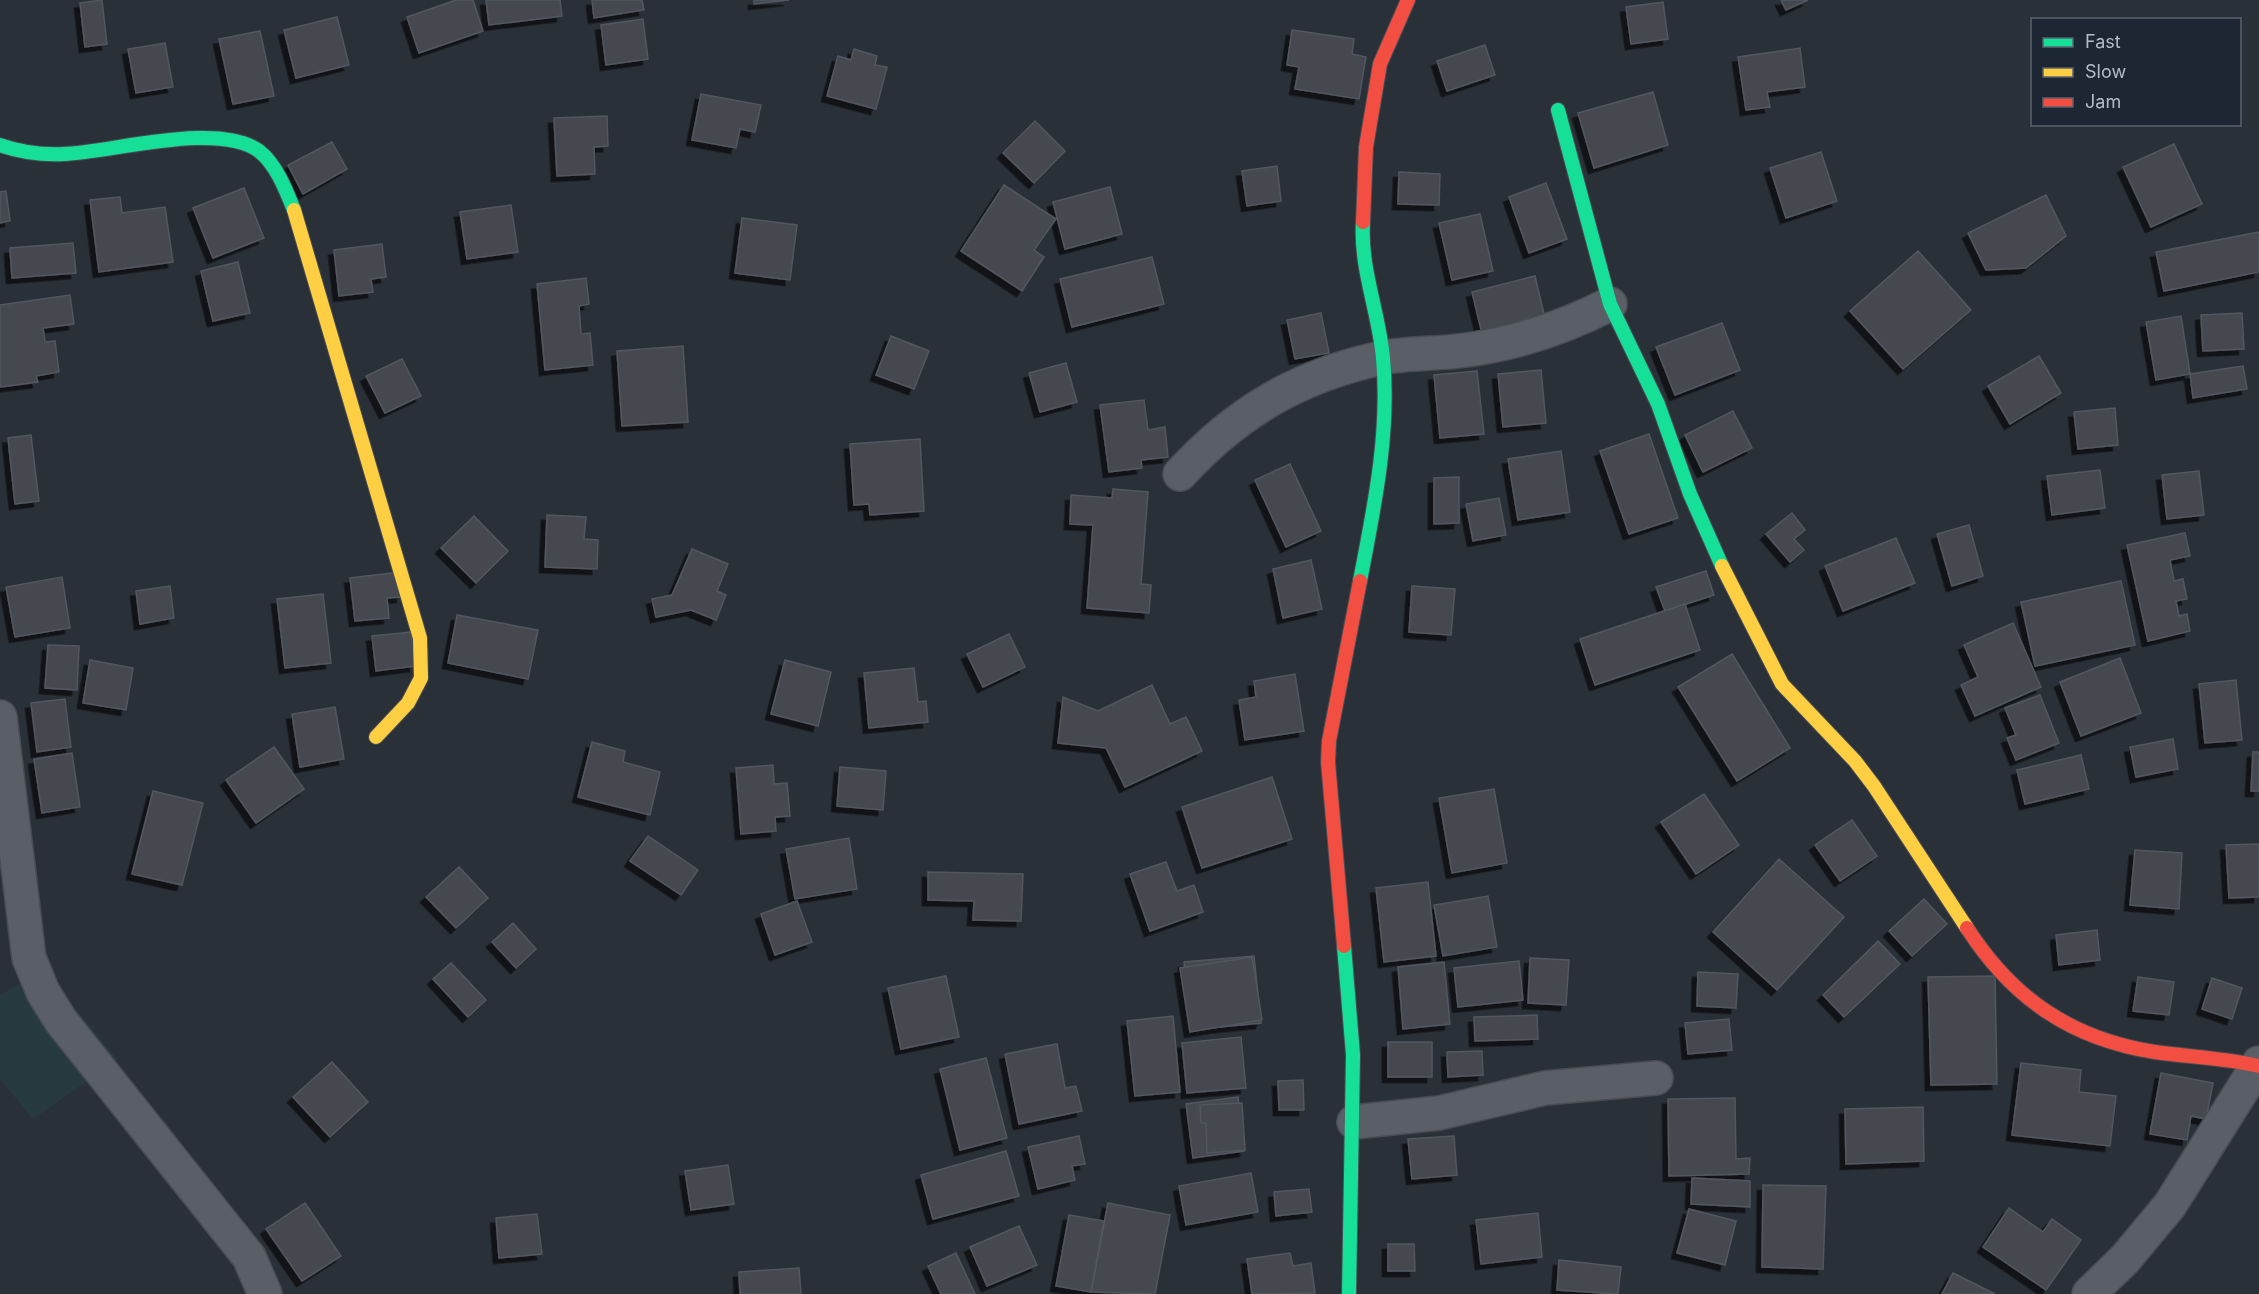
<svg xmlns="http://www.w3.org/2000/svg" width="2259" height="1294" font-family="Inter,sans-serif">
<defs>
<filter id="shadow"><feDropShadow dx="-5.5" dy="5.5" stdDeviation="0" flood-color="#0009"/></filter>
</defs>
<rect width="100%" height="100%" fill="#2a3038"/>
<!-- green -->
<path fill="#273a3e" d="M 43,970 L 118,1060 L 33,1119 L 0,1079 L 0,995 Z"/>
<!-- building -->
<g fill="#444950" stroke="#52575f" stroke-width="1.5" filter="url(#shadow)">
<path d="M 102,0 L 107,44 L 85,47 L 80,3 Z"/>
<path d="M 456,0 L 473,0 L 483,31 L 419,53 L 407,17 Z"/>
<path d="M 486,0 L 560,0 L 562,16 L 489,25 Z"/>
<path d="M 592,0 L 642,0 L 644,10 L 594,18 Z"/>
<path d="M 754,0 L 789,0 L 754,4 Z"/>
<path d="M 1781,0 L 1808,0 L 1786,10 Z"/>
<path d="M 1663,2 L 1668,39 L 1631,44 L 1626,7 Z"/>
<path d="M 337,17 L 349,65 L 296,78 L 284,30 Z"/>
<path d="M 643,19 L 648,59 L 606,65 L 601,25 Z"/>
<path d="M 1292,30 L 1354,39 L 1352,54 L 1366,57 L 1359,99 L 1295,89 L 1299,67 L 1287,65 Z"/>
<path d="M 260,31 L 274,96 L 233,104 L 219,39 Z"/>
<path d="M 165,43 L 173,87 L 136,93 L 128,49 Z"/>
<path d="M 1485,45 L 1495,75 L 1447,91 L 1437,61 Z"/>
<path d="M 1800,48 L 1805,87 L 1767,92 L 1770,107 L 1746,110 L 1738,57 Z"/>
<path d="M 854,49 L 877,56 L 875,65 L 887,67 L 876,109 L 827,96 L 838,56 L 851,60 Z"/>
<path d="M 1653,92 L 1668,145 L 1594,168 L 1578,113 Z"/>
<path d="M 701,94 L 761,105 L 755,132 L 740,129 L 736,148 L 692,140 Z"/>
<path d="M 607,116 L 608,146 L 594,147 L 595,174 L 557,176 L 554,118 Z"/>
<path d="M 1035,121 L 1065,151 L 1034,183 L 1003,153 Z"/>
<path d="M 332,142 L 347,169 L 303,194 L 288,165 Z"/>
<path d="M 2174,144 L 2202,204 L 2151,227 L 2123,167 Z"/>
<path d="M 1821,152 L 1837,201 L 1786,218 L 1770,168 Z"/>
<path d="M 1277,166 L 1281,201 L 1247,206 L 1242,171 Z"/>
<path d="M 1399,172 L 1440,174 L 1439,205 L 1398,204 Z"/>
<path d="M 1546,183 L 1567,239 L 1529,253 L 1509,197 Z"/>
<path d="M 1004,185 L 1056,219 L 1034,250 L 1044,257 L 1022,291 L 961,251 Z"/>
<path d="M 1110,187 L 1122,234 L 1065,249 L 1053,202 Z"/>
<path d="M 244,188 L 264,238 L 213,258 L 193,208 Z"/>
<path d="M 6,191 L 10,221 L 0,223 L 0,192 Z"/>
<path d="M 2046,195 L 2066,236 L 2026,268 L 1986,270 L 1968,233 Z"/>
<path d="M 120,197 L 122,213 L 165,207 L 173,262 L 99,272 L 90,200 Z"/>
<path d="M 511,205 L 518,252 L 467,259 L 460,212 Z"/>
<path d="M 1480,214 L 1493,271 L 1452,280 L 1439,223 Z"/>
<path d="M 742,218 L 797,225 L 790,280 L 735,273 Z"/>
<path d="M 2259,232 L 2259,272 L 2164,291 L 2156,252 Z"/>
<path d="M 73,243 L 76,273 L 12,278 L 10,248 Z"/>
<path d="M 382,244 L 386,277 L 371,279 L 373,292 L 339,296 L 334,250 Z"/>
<path d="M 1918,251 L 1971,310 L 1903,369 L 1850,311 Z"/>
<path d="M 1152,257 L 1164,304 L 1072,327 L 1060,279 Z"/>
<path d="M 238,262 L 250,313 L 213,321 L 201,271 Z"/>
<path d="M 1535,276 L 1548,331 L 1485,346 L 1472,292 Z"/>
<path d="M 586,278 L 589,304 L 579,306 L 581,334 L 590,333 L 593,365 L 545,370 L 537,284 Z"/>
<path d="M 70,295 L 74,324 L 43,328 L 45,342 L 55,341 L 59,372 L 36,376 L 38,382 L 0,387 L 0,305 Z"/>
<path d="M 1321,313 L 1329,353 L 1295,359 L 1287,320 Z"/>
<path d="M 2242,313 L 2244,349 L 2203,351 L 2201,315 Z"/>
<path d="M 2181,316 L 2190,374 L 2156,380 L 2146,322 Z"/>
<path d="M 1722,323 L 1740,370 L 1675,395 L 1656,347 Z"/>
<path d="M 891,336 L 929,351 L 914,389 L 876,375 Z"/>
<path d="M 683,346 L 688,422 L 622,426 L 617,351 Z"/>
<path d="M 2039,356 L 2061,393 L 2010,424 L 1988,386 Z"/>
<path d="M 402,359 L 421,396 L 385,413 L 366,376 Z"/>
<path d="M 1066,363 L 1077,402 L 1040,412 L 1029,373 Z"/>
<path d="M 2243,366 L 2247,389 L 2193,398 L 2190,374 Z"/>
<path d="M 1541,370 L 1546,423 L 1503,427 L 1498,374 Z"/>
<path d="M 1477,371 L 1484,434 L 1440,438 L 1434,375 Z"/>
<path d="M 1144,400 L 1148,430 L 1165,427 L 1168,457 L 1141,460 L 1142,468 L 1109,472 L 1100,405 Z"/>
<path d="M 2115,408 L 2118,445 L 2078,449 L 2074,412 Z"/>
<path d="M 1733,411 L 1752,448 L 1703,472 L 1685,435 Z"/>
<path d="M 1649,434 L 1678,518 L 1629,534 L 1600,451 Z"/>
<path d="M 31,435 L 39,501 L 15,504 L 8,438 Z"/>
<path d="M 920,439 L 924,511 L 870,515 L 869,504 L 854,505 L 850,444 Z"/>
<path d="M 1561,451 L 1570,512 L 1518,520 L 1508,459 Z"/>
<path d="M 1290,464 L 1321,531 L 1286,547 L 1255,480 Z"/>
<path d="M 2100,470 L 2105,508 L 2052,515 L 2047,476 Z"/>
<path d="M 2199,471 L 2204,515 L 2167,519 L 2162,475 Z"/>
<path d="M 1459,477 L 1459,523 L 1434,524 L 1434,478 Z"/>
<path d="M 1113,489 L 1148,492 L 1141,584 L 1151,585 L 1149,613 L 1087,608 L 1093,525 L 1070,524 L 1071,495 L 1112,498 Z"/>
<path d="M 1499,498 L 1506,535 L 1473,541 L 1466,504 Z"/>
<path d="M 1792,513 L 1805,530 L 1794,539 L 1804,550 L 1790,562 L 1766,534 Z"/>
<path d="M 547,515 L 586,517 L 584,539 L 598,540 L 597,569 L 545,567 Z"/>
<path d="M 474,516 L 508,551 L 476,583 L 441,548 Z"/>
<path d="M 1969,525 L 1983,576 L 1952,586 L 1937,534 Z"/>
<path d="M 2185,533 L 2190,556 L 2170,560 L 2174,581 L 2183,579 L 2187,599 L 2176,601 L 2179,616 L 2187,614 L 2190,631 L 2148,641 L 2127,545 Z"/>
<path d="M 1896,538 L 1915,583 L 1843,611 L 1825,566 Z"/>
<path d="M 692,549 L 728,564 L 717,591 L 726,595 L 716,620 L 691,610 L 656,617 L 652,599 L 672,595 Z"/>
<path d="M 1311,560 L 1322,609 L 1283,618 L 1273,569 Z"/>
<path d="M 1706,571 L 1714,595 L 1665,611 L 1656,587 Z"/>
<path d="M 400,572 L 402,597 L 387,598 L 389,618 L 355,621 L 350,578 Z"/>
<path d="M 62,577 L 70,628 L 15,637 L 6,587 Z"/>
<path d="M 2121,581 L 2135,645 L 2035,666 L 2021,602 Z"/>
<path d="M 170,586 L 174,618 L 140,624 L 136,591 Z"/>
<path d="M 1412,586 L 1455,589 L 1451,635 L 1409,632 Z"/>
<path d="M 323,594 L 331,663 L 285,668 L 277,599 Z"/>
<path d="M 1685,604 L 1700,650 L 1595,685 L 1580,639 Z"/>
<path d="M 457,615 L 538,630 L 528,679 L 448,663 Z"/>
<path d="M 2013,623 L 2041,687 L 1975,716 L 1961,685 L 1978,677 L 1964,645 Z"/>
<path d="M 411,632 L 415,666 L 376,671 L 372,636 Z"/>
<path d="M 1009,634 L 1025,667 L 983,687 L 967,654 Z"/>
<path d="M 48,645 L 79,646 L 77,690 L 45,688 Z"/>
<path d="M 1732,654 L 1790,748 L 1737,781 L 1678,687 Z"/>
<path d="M 2120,658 L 2141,713 L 2081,736 L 2060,682 Z"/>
<path d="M 90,660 L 133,668 L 126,710 L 83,703 Z"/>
<path d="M 785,660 L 831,672 L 818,726 L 771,714 Z"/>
<path d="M 914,668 L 918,702 L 926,701 L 928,722 L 869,728 L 864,673 Z"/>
<path d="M 1295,674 L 1304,731 L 1245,740 L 1239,700 L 1256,697 L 1254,681 Z"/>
<path d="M 2236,680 L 2242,740 L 2205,743 L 2199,684 Z"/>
<path d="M 1152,685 L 1170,724 L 1186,717 L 1202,751 L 1125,787 L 1106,748 L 1058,743 L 1063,697 L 1098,711 Z"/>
<path d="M 2040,695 L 2059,743 L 2016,760 L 2007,738 L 2016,735 L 2005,708 Z"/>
<path d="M 65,699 L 71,747 L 37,752 L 31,703 Z"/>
<path d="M 335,707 L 344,759 L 300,767 L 292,714 Z"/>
<path d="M 2173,739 L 2178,769 L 2136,777 L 2130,747 Z"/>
<path d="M 592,742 L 625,751 L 623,762 L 660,772 L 650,815 L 578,797 Z"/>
<path d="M 274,747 L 304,789 L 256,823 L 226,780 Z"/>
<path d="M 2253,752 L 2259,752 L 2259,791 L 2251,791 Z"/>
<path d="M 72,753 L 80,807 L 42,813 L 34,759 Z"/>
<path d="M 2081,755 L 2089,789 L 2025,804 L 2017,770 Z"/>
<path d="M 773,765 L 774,784 L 787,783 L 790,816 L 775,817 L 776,831 L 741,834 L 736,768 Z"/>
<path d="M 840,767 L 886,771 L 883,810 L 837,806 Z"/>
<path d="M 1272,777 L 1292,839 L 1202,868 L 1182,807 Z"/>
<path d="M 1494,789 L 1507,863 L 1452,873 L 1439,798 Z"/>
<path d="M 153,791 L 203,803 L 182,885 L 132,874 Z"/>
<path d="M 1704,794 L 1739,845 L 1696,874 L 1661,822 Z"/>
<path d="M 1852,820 L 1877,856 L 1840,881 L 1815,845 Z"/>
<path d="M 648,836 L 698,870 L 681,895 L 630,861 Z"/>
<path d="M 849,838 L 857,889 L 795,899 L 786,849 Z"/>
<path d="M 2259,844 L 2259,897 L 2229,898 L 2226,845 Z"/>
<path d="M 2135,850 L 2182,853 L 2179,909 L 2130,905 Z"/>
<path d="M 1779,859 L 1844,917 L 1777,990 L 1713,932 Z"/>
<path d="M 1166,862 L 1177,891 L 1194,885 L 1203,912 L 1150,931 L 1130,874 Z"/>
<path d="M 459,867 L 488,898 L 456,928 L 426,897 Z"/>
<path d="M 928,872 L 1023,874 L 1021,921 L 973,920 L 974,901 L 928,900 Z"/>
<path d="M 1428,882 L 1436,956 L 1384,962 L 1376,888 Z"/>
<path d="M 1488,896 L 1497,947 L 1443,956 L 1434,905 Z"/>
<path d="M 1924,899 L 1947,924 L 1912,956 L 1889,931 Z"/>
<path d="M 797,901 L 812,942 L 775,955 L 761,914 Z"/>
<path d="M 513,923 L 536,949 L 516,968 L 492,942 Z"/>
<path d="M 2097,930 L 2100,960 L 2059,965 L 2056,935 Z"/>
<path d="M 1878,941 L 1900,964 L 1844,1017 L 1823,995 Z"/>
<path d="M 1254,956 L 1261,1023 L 1210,1028 L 1209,1016 L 1189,1018 L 1184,962 Z"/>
<path d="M 1252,957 L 1262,1020 L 1190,1032 L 1180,968 Z"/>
<path d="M 1530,958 L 1569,960 L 1566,1005 L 1528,1003 Z"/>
<path d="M 1519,961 L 1523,1000 L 1458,1007 L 1454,968 Z"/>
<path d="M 1444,962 L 1450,1024 L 1403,1029 L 1398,967 Z"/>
<path d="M 451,963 L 486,1000 L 468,1017 L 433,979 Z"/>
<path d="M 1698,972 L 1738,974 L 1736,1008 L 1697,1006 Z"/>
<path d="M 946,976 L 959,1037 L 901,1049 L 888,988 Z"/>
<path d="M 1995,976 L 1997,1084 L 1931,1085 L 1928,977 Z"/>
<path d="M 2138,977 L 2174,982 L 2169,1015 L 2133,1011 Z"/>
<path d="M 2212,978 L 2242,988 L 2232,1019 L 2202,1009 Z"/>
<path d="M 1537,1015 L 1538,1039 L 1475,1041 L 1474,1017 Z"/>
<path d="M 1173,1016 L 1180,1092 L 1135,1096 L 1127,1021 Z"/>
<path d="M 1729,1019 L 1732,1050 L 1688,1054 L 1685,1023 Z"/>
<path d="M 1241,1037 L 1246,1088 L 1187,1093 L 1182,1043 Z"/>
<rect x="1388" y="1042" width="44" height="35"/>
<path d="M 1057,1044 L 1065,1088 L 1076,1086 L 1082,1111 L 1019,1124 L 1005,1054 Z"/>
<path d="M 1482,1051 L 1483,1075 L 1448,1077 L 1447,1052 Z"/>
<path d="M 986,1058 L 1007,1138 L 960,1150 L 940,1069 Z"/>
<path d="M 332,1062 L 368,1102 L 330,1137 L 293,1097 Z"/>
<path d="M 2021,1063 L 2081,1070 L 2079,1092 L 2116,1096 L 2110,1146 L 2012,1135 Z"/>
<path d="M 2161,1073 L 2213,1083 L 2206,1119 L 2191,1116 L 2187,1140 L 2150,1134 Z"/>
<path d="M 1303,1080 L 1304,1110 L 1279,1110 L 1278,1081 Z"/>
<path d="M 1238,1097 L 1244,1151 L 1193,1158 L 1186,1104 Z"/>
<path d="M 1735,1098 L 1736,1159 L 1750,1158 L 1749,1174 L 1669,1176 L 1668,1099 Z"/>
<path d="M 1242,1103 L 1245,1150 L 1207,1153 L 1206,1123 L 1201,1123 L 1200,1105 Z"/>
<path d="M 1923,1107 L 1924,1161 L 1846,1164 L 1845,1109 Z"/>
<path d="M 1079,1136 L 1085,1164 L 1072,1166 L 1075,1180 L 1038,1189 L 1028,1147 Z"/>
<path d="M 1454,1136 L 1457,1175 L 1412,1179 L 1408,1139 Z"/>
<path d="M 1006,1151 L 1019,1196 L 933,1219 L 921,1175 Z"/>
<path d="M 728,1165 L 734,1204 L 691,1210 L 685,1171 Z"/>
<path d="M 1251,1173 L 1258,1212 L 1186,1225 L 1179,1186 Z"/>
<path d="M 1692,1178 L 1750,1181 L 1750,1207 L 1691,1204 Z"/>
<path d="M 1763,1185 L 1826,1186 L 1823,1269 L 1762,1267 Z"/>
<path d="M 1309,1189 L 1312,1212 L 1276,1216 L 1274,1192 Z"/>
<path d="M 305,1203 L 341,1256 L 302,1281 L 266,1229 Z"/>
<path d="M 1108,1203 L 1170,1215 L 1155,1294 L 1091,1292 Z"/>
<path d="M 2009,1208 L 2043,1232 L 2052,1219 L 2081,1240 L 2046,1290 L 1983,1247 Z"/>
<path d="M 1689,1209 L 1736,1221 L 1725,1265 L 1677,1253 Z"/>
<path d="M 1538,1213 L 1542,1257 L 1481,1264 L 1476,1220 Z"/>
<path d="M 537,1214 L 542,1254 L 499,1258 L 496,1218 Z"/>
<path d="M 1069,1215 L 1104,1221 L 1091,1292 L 1056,1286 Z"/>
<path d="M 1019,1226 L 1037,1265 L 987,1286 L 970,1247 Z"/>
<path d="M 1388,1244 L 1414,1244 L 1415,1271 L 1388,1271 Z"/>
<path d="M 956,1253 L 975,1294 L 941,1294 L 928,1266 Z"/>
<path d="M 1290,1253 L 1293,1266 L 1311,1263 L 1315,1293 L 1252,1294 L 1247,1259 Z"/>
<path d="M 1559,1260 L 1621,1267 L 1618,1294 L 1557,1290 Z"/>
<path d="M 799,1268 L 801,1294 L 740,1294 L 739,1272 Z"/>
<path d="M 1953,1273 L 1995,1294 L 1942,1294 Z"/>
</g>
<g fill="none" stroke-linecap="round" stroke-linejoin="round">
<defs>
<g id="street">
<path d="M 1180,474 C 1237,412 1298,376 1381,358 C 1406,353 1433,354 1458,351 C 1513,345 1561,329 1610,304"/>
<path d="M 0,717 L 29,958 L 43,992 L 61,1021 L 249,1257 L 265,1294"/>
<path d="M 1354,1122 L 1439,1113 L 1545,1088 L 1656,1078"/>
<path d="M 2089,1294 L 2125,1259 L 2170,1205 L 2259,1063"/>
</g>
<g id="fast">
<path d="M 1558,110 L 1610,304 L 1658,404 L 1690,494 L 1722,566"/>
<path d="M 0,145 C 20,152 42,155 64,154 C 113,152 218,121 259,151 C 276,164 286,190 294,210"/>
<path d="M 1360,581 C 1374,508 1390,433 1383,358 C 1379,312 1360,269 1363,222"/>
<path d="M 1344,946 L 1353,1055 L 1349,1294"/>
</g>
<g id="slow">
<path d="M 294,210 L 420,638 L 421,678 L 408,703 L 376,737"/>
<path d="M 1722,566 L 1782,684 L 1855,761 L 1874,786 L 1967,928"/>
</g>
<g id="jam">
<path d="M 1363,222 L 1366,147 L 1380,64 L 1408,0"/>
<path d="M 1967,928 C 2012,998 2071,1039 2155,1052 C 2190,1057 2225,1058 2259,1066"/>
<path d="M 1344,946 L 1328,762 L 1329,741 L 1360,581"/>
</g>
</defs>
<!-- street casing -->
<use href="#street" stroke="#484c53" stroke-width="36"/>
<!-- fast casing -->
<use href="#fast" stroke="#484c53" stroke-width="16"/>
<!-- slow casing -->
<use href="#slow" stroke="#484c53" stroke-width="16"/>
<!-- jam casing -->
<use href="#jam" stroke="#484c53" stroke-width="16"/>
<!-- street -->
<use href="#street" stroke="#5a5e66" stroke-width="33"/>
<!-- fast -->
<use href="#fast" stroke="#16e098" stroke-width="14"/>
<!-- slow -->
<use href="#slow" stroke="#ffcf43" stroke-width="14"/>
<!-- jam -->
<use href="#jam" stroke="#f24e42" stroke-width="14"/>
</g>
<!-- legend -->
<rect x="2031" y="18" width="210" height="108" fill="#1d2633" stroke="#59626f" stroke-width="1.5"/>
<rect x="2043" y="38" width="30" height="9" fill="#16e098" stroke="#59626f" stroke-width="1.5"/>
<text x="2085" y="48" font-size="18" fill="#b4bcc9">Fast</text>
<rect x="2043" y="68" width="30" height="9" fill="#ffcf43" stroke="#59626f" stroke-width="1.5"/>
<text x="2085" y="78" font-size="18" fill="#b4bcc9">Slow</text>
<rect x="2043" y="98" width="30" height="9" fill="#f24e42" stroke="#59626f" stroke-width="1.5"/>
<text x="2085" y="108" font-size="18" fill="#b4bcc9">Jam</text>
</svg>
